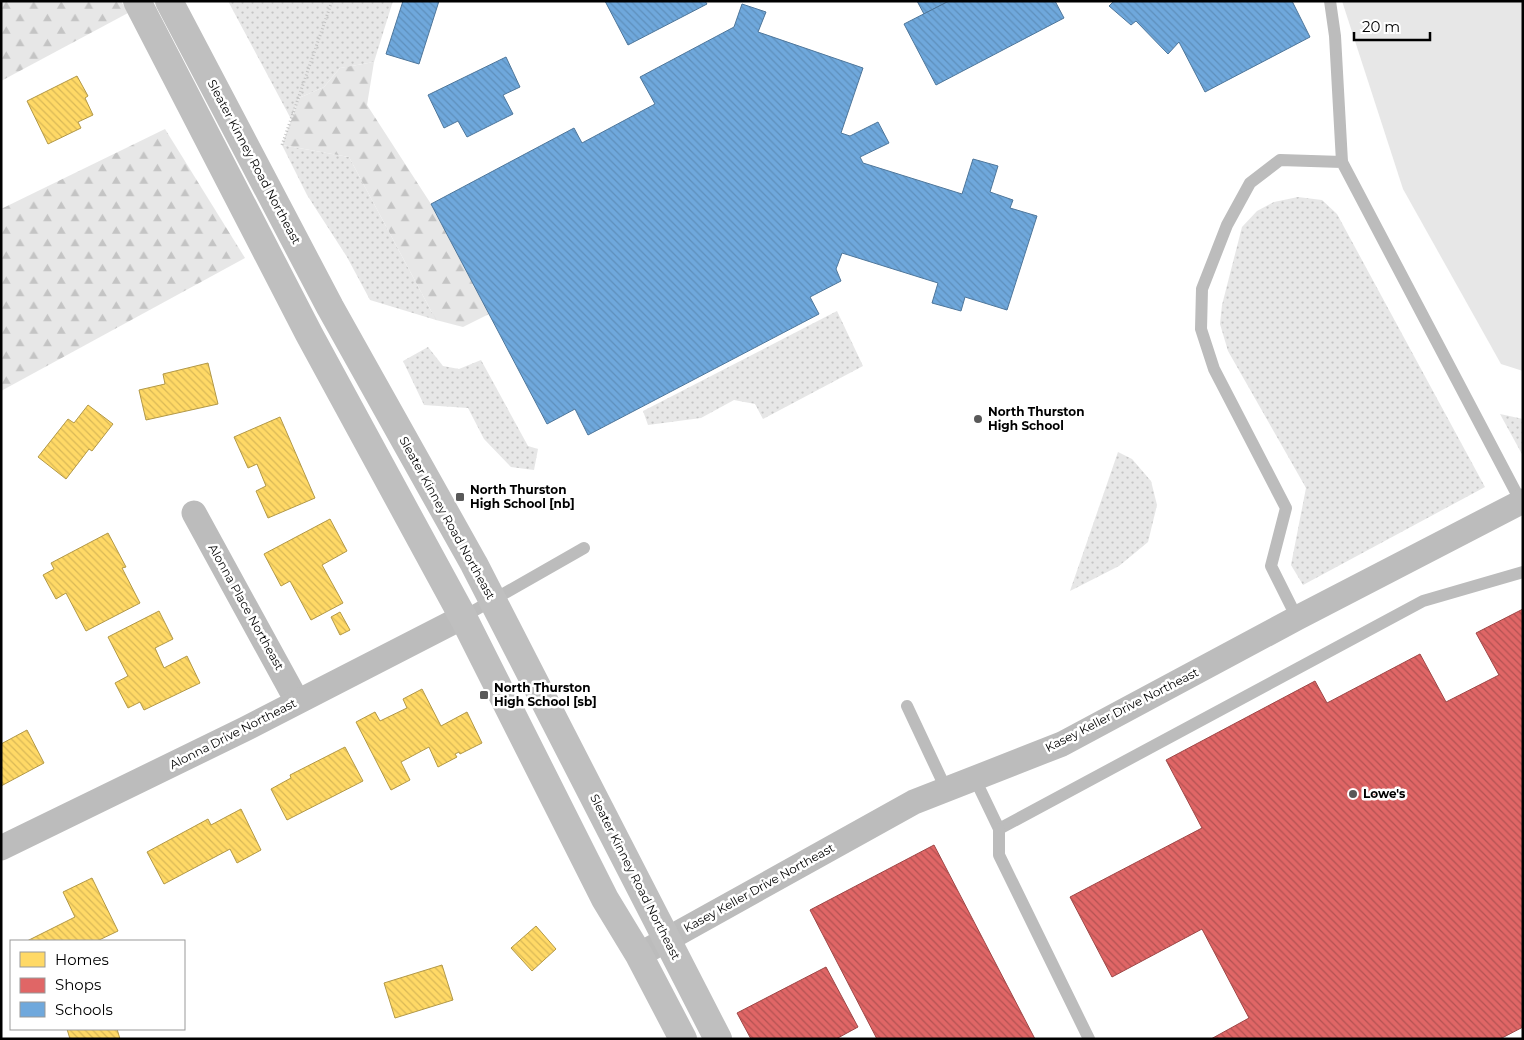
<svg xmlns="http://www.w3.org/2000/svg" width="1524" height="1040" font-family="Montserrat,sans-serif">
<defs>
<pattern id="grass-dots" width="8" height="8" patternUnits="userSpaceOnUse" patternTransform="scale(1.25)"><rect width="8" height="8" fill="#e7e7e7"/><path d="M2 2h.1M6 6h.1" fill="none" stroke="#c4c4c4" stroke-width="1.8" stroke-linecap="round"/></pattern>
<pattern id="forest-firs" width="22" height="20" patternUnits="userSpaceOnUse" patternTransform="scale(1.25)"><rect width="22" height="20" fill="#e7e7e7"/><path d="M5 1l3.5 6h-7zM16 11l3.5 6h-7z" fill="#c4c4c4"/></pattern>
<pattern id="homes-back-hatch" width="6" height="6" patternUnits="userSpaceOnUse" patternTransform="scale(1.25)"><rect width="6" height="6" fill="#ffd966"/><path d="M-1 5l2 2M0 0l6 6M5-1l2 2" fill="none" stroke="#d9b857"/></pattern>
<pattern id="shops-back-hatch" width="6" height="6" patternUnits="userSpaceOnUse" patternTransform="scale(1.25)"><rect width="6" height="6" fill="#e06666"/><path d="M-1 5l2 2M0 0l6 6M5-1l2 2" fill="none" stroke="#b35252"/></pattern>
<pattern id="schools-back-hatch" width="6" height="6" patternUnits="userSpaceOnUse" patternTransform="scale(1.25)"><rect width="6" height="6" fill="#6fa8dc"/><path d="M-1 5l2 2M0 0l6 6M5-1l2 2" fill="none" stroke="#5e8fbb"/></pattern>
</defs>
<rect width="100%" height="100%" fill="#fff"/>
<!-- grass -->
<g fill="url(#grass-dots)">
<path d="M 228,1 L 393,1 L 374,62 L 340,68 L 324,87 L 299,98 L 291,119 Z"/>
<path d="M 282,145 L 349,157 L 436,320 L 370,300 L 347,257 L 307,195 Z"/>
<path d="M 1298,197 L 1322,200 L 1337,214 L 1485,487 L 1303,585 L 1291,565 L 1306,488 L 1228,351 L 1220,324 L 1222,305 L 1242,227 L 1257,211 L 1274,202 Z"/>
<path d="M 837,311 L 863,366 L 763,419 L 755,404 L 734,400 L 701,418 L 648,425 L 643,411 Z"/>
<path d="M 428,347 L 443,366 L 459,369 L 481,360 L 528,446 L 538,449 L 534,470 L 511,467 L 484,439 L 468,408 L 424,405 L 403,361 Z"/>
<path d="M 1500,414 L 1523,419 L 1523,456 Z"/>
<path d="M 1118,452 L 1132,459 L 1151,481 L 1157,505 L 1148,542 L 1119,566 L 1070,591 Z"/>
</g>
<!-- forest -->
<g fill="url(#forest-firs)">
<path d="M 1,1 L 121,1 L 128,13 L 1,81 Z"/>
<path d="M 374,62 L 367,105 L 431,204 L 489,314 L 463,327 L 436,320 L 349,157 L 282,145 L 299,98 L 324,87 L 340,68 Z"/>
<path d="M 165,129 L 245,258 L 1,391 L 1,209 Z"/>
</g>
<!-- garden -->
<path fill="#e7e7e7" d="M 1342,1 L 1523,1 L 1523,371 L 1501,364 L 1403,189 Z"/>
<!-- homes -->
<g fill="url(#homes-back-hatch)" stroke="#b29847">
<path d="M 77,76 L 88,96 L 85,98 L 93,115 L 78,122 L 81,128 L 48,144 L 27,101 Z"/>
<path d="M 208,363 L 218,404 L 146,420 L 139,390 L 165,384 L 163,374 Z"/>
<path d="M 88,405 L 113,424 L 92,451 L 89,449 L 66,479 L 38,457 L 68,419 L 74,423 Z"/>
<path d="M 280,417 L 315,498 L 268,518 L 256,491 L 266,486 L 257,464 L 248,468 L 234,437 Z"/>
<path d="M 330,519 L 347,551 L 322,565 L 343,603 L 311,620 L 290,581 L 281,586 L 264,554 Z"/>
<path d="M 108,533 L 126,567 L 122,568 L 140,603 L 86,631 L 66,593 L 56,599 L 43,575 L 54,569 L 51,563 Z"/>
<path d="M 159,611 L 173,639 L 155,648 L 164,668 L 187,656 L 200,683 L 144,710 L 140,702 L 128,708 L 115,683 L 128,676 L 108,637 Z"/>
<path d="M 340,612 L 350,630 L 340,635 L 331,617 Z"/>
<path d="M 422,689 L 441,726 L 467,712 L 482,743 L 460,754 L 459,752 L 455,754 L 457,757 L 438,767 L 429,747 L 401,762 L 410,780 L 391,790 L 356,722 L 375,712 L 380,721 L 407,708 L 403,699 Z"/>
<path d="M 27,730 L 44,763 L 1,786 L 1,744 Z"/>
<path d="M 345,747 L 363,781 L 287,820 L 271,789 L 291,778 L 290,775 Z"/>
<path d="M 241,809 L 261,850 L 237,863 L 230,849 L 164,884 L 147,852 L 208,819 L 211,825 Z"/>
<path d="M 92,878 L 118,931 L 97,941 L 27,941 L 75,917 L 63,892 Z"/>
<path d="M 536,926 L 556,949 L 532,971 L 511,948 Z"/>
<path d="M 442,965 L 453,1000 L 395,1018 L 384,983 Z"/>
<path d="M 67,1029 L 117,1029 L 120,1039 L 70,1039 Z"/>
</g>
<!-- shops -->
<g fill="url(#shops-back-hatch)" stroke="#9d4747">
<path d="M 1523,609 L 1523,1027 L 1500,1039 L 1211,1039 L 1249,1018 L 1202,929 L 1112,977 L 1070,897 L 1202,828 L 1166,760 L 1315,681 L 1327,703 L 1420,654 L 1446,702 L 1499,675 L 1476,633 Z"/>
<path d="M 934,845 L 1035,1039 L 877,1039 L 810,910 Z"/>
<path d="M 826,967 L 858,1027 L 836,1039 L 751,1039 L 737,1013 Z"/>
</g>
<!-- schools -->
<g fill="url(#schools-back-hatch)" stroke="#4e769a">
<path d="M 403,1 L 439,1 L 419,64 L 386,54 Z"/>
<path d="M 605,1 L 705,1 L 707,4 L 628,45 Z"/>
<path d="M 917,1 L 949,1 L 924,14 Z"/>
<path d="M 949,1 L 1055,1 L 1064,18 L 936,85 L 904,24 Z"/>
<path d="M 1114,1 L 1292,1 L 1310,37 L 1205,92 L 1179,42 L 1168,54 L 1136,21 L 1131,25 L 1109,6 Z"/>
<path d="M 742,4 L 766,12 L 758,32 L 863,68 L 841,133 L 850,136 L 878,122 L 889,143 L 860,157 L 863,163 L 962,194 L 973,159 L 998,166 L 990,192 L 1013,200 L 1010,208 L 1037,216 L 1007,310 L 965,297 L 961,311 L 932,303 L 938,283 L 842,253 L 836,269 L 841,281 L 810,297 L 819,314 L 588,435 L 575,409 L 547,424 L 431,204 L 574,128 L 582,143 L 655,104 L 640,77 L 734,27 Z"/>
<path d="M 506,57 L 520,87 L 503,95 L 513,114 L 467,137 L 458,121 L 444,128 L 428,95 Z"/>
</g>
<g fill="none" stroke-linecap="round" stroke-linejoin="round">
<!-- path -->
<path stroke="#c2c2c2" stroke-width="3" stroke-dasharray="1 2.5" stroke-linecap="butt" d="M 282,145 L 332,1"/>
<!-- lane -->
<g stroke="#bcbcbc" stroke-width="12">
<path d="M 1330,1 L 1335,36 L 1342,162"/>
<path d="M 463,617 L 584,548"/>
<path d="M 1297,618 L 1271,566 L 1286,508 L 1214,369 L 1201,329 L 1202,289 L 1227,225 L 1250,183 L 1280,160 L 1342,162 L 1521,502"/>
<path d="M 907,706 L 946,789"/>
<path d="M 975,779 L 999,829 L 1423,601 L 1523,572"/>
<path d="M 999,829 L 999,855 L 1089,1039"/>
</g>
<!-- street -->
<g stroke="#bcbcbc" stroke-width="25">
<path d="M 194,513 L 297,701"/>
<path d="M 1,848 L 245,729 L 463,617"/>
<path d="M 639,955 L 914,802 L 1062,744 L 1297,618 L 1523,501"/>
</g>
<!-- secondary -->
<g stroke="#bfbfbf" stroke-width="28">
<path d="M 137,1 L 309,334 L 463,617 L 605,899 L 639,955 L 683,1039"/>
<path d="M 169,1 L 330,307 L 474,564 L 718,1039"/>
</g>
</g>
<!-- markers -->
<g fill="#595959" stroke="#fff" stroke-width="2">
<circle cx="978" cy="419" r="5"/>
<rect x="455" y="492" width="10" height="10" rx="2.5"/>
<rect x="479" y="690" width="10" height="10" rx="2.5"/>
<circle cx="1353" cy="794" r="5"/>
</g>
<g text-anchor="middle" stroke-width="5" stroke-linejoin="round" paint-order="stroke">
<!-- street labels -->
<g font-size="12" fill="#000" stroke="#fff">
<text transform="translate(254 162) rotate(62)" y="4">Sleater Kinney Road Northeast</text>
<text transform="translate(447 518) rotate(61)" y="4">Sleater Kinney Road Northeast</text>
<text transform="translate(246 607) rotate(61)" y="4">Alonna Place Northeast</text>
<text transform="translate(1122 710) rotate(-27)" y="4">Kasey Keller Drive Northeast</text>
<text transform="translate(233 734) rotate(-27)" y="4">Alonna Drive Northeast</text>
<text transform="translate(635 877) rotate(63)" y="4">Sleater Kinney Road Northeast</text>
<text transform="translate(759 888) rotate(-29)" y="4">Kasey Keller Drive Northeast</text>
</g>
<!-- poi labels -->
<g font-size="12" font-weight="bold" fill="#000" stroke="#fff" text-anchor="start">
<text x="988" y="416">North Thurston<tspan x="988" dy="14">High School</tspan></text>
<text x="470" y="494">North Thurston<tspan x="470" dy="14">High School [nb]</tspan></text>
<text x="494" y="692">North Thurston<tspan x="494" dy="14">High School [sb]</tspan></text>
<text x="1363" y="798">Lowe's</text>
</g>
</g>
<!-- border -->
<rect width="1524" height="1040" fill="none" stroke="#000000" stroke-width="5"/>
<!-- legend -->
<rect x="10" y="940" width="175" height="90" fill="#ffffff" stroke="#999999"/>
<rect x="20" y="952" width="25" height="15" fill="#ffd966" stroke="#999999"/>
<text x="55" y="965" font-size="15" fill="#000000">Homes</text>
<rect x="20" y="978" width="25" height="15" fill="#e06666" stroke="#999999"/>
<text x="55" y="990" font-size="15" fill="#000000">Shops</text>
<rect x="20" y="1002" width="25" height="15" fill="#6fa8dc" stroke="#999999"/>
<text x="55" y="1015" font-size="15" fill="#000000">Schools</text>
<!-- scale -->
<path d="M1354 32v8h76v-8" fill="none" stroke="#000000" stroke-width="2.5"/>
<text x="1362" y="32" font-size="15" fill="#000000" stroke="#ffffff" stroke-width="4" paint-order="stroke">20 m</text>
</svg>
